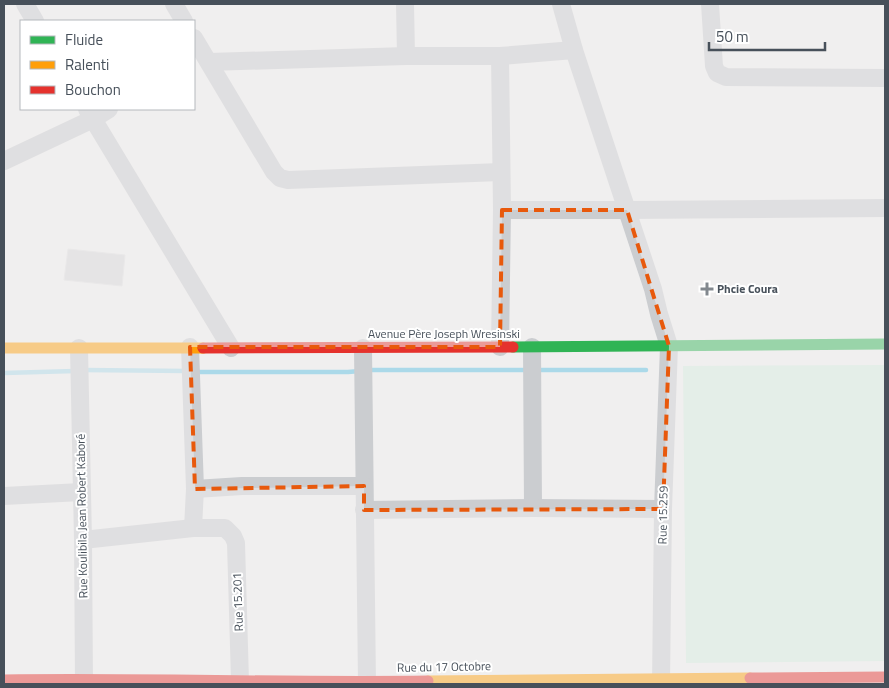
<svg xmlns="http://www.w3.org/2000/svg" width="889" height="688" font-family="'Titillium Web',sans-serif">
<rect width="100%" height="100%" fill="#f0efef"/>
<!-- green -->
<path fill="#d5ede0" d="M 885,365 L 885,661 L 686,663 L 683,366 Z"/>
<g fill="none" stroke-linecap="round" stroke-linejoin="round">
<!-- stream -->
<g stroke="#abd9e9" stroke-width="4.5">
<path d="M 83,370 L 187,371"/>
<path d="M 367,370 L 527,370"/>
<path d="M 535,370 L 646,370"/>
<path d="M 195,372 L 348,372 L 360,371"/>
<path d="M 4,373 L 75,371"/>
</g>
</g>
<!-- building -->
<path fill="#d7d7d9" stroke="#e1e1e2" d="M 68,249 L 125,255 L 122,286 L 64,280 Z"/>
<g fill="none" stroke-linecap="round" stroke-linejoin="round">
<!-- street -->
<g stroke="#cbcdd0" stroke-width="18">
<path d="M 25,4 L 35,21"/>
<path d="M 174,4 L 184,21"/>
<path d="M 405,4 L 406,56"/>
<path d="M 561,4 L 574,50 L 653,289 L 659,314 L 669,346 L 663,509 L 661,684"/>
<path d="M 710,4 L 714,66 L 717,73 L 726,77 L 885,78"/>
<path d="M 194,38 L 274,172 L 280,178 L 288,180 L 501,172"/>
<path d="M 500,56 L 502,210 L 500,347"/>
<path d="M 209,62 L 406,56 L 500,56 L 574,50"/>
<path d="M 87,109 L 231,348"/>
<path d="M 4,161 L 93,119 L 109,109"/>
<path d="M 502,210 L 627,210 L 885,208"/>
<path d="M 190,347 L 195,489 L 193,528"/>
<path d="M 532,347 L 533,508"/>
<path d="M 79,348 L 83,540 L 84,684"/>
<path d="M 363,348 L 367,684"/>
<path d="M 195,489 L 242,486 L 364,486"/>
<path d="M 4,496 L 81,492"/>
<path d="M 364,510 L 533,508 L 663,509"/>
<path d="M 83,540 L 193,528 L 225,528 L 233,536 L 236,543 L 240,681"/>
</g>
<!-- fast -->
<path stroke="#30b455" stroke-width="11" d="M 513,347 L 885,344"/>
<!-- slow -->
<g stroke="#ff9f0a" stroke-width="11">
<path d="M 4,348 L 203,348"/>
<path d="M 428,681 L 750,678"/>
</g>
<!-- jam -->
<g stroke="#e5322d" stroke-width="11">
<path d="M 203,348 L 513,347"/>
<path d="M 750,678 L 885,677"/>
<path d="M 4,680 C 145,678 287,683 428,681"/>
</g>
</g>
<!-- marked area -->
<path d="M0 0H889V688H0ZM 502,210 L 627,210 L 669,346 L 663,509 L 364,510 L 364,486 L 195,489 L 190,347 L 500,347 Z" fill="#f0efef" fill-opacity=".55" fill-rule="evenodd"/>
<path fill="none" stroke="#e8590c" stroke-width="4" stroke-dasharray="10 6" stroke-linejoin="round" d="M 502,210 L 627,210 L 669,346 L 663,509 L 364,510 L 364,486 L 195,489 L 190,347 L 500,347 Z"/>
<!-- markers -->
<path fill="#82888e" stroke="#fff" stroke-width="2" d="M704.5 281.5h5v5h5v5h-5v5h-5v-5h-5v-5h5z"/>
<g text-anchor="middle" stroke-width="4" stroke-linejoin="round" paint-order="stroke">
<!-- poi labels -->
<g font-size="12" font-weight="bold" fill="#47505a" stroke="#fff" text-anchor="start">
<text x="717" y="293">Phcie Coura</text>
</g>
<!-- street labels -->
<g font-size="12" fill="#47505a" stroke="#fff">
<text x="444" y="338">Avenue Père Joseph Wresinski</text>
<text transform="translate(663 515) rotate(-89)" y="4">Rue 15.259</text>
<text transform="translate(82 516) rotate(-91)" y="4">Rue Koulibila Jean Robert Kaboré</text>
<text transform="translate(238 602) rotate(-92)" y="4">Rue 15.201</text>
<text transform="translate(444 667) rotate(-1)" y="4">Rue du 17 Octobre</text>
</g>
</g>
<!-- border -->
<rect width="889" height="688" fill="none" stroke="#47505a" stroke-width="10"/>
<!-- legend -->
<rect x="20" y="20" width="175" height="90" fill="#ffffff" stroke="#b5b9bd"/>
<rect x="30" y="36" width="25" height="8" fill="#30b455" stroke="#b5b9bd"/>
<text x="65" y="45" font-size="15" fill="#47505a">Fluide</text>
<rect x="30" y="61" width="25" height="8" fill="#ff9f0a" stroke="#b5b9bd"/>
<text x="65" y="70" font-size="15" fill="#47505a">Ralenti</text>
<rect x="30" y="86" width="25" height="8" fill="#e5322d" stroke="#b5b9bd"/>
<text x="65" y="95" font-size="15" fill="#47505a">Bouchon</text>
<!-- scale -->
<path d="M709 42v8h116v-8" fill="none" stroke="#47505a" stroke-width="2.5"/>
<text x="716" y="42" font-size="15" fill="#47505a" stroke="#ffffff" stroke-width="4" paint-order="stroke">50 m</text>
</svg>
